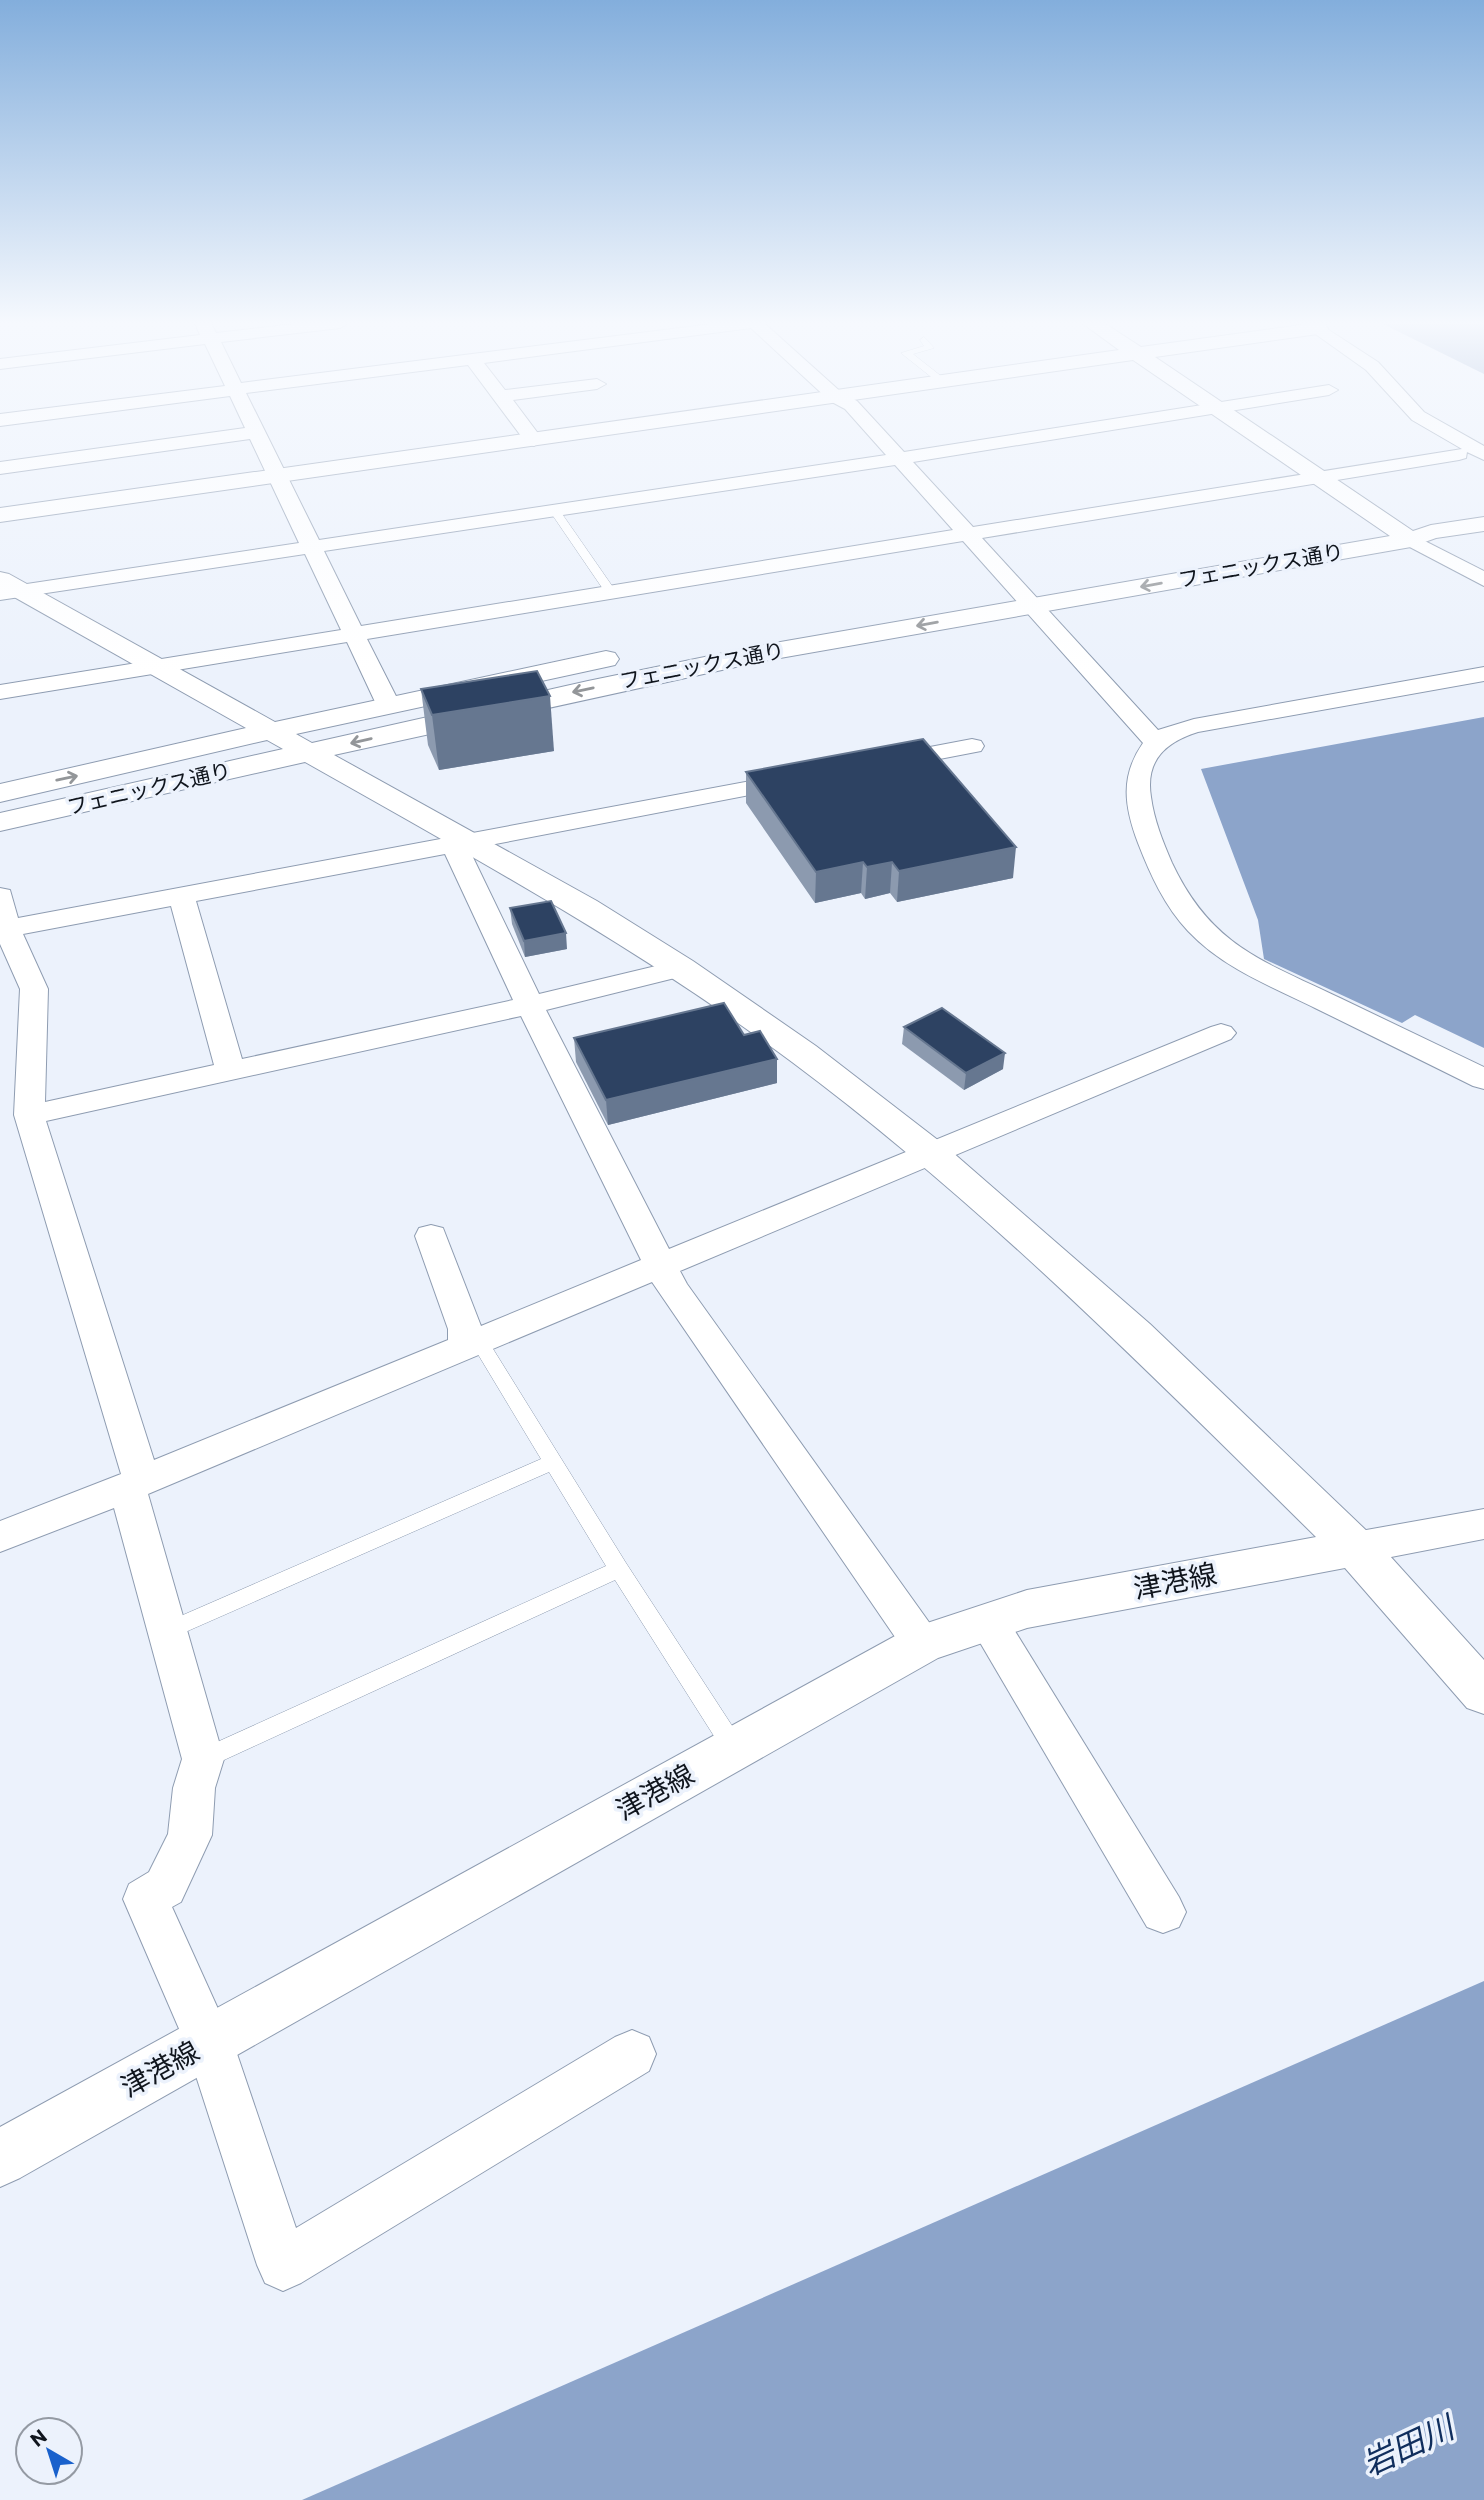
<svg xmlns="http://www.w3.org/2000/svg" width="1484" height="2500" font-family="Commissioner,'Noto Sans JP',sans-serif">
<rect width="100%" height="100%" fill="#ecf2fc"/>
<!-- water -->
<g fill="#8ca4ca">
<path d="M 1381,323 L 1484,323 L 1484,374 Z"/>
<path d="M 1484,717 L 1484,1048 L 1415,1015 L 1402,1023 L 1264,959 L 1258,920 L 1201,769 Z"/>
<path d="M 1484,1981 L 1484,2500 L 302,2500 Z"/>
</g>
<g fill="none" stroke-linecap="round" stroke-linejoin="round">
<defs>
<g id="lane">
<path d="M 924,337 L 934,348 L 913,354 L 946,380 L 946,384 L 940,384 L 901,353 L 924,346 L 920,340 Z"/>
<path d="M 550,508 L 558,508 L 617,593 L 615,595 L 607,595 L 549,510 Z"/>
<path d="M 479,1334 L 485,1336 L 626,1563 L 742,1741 L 745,1748 L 742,1755 L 734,1758 L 726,1755 L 615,1580 L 211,1766 L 203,1769 L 195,1766 L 192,1759 L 195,1752 L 606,1566 L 549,1472 L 174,1637 L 167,1640 L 160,1637 L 156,1631 L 160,1625 L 541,1459 L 470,1341 L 473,1336 Z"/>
</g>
<g id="street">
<path d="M 195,323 L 211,323 L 216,333 L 303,323 L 348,323 L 340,328 L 221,342 L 241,383 L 720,323 L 764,323 L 842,393 L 857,401 L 904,452 L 1329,385 L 1338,390 L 1329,395 L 913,462 L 973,527 L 1462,449 L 1412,420 L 1366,370 L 1300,323 L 1318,323 L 1378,362 L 1424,412 L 1484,446 L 1484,460 L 1467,452 L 1466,458 L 1459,460 L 982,538 L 1158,730 L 1194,719 L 1484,667 L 1484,681 L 1198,732 C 1166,742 1145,760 1151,797 C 1154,820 1163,842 1172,863 C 1211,946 1263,961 1340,998 C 1388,1021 1436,1044 1484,1067 L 1484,1089 L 1473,1086 C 1421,1060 1368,1034 1315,1008 C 1270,986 1223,968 1188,931 C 1165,907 1150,874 1138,843 C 1124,806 1120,776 1143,743 L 963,541 L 367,639 L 400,704 L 396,709 L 380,709 L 376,704 L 347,642 L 0,699 L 0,685 L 341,630 L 305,554 L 0,600 L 0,588 L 299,543 L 250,439 L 0,474 L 0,462 L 245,428 L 230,396 L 0,426 L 0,414 L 225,386 L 205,344 L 0,369 L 0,359 L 200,335 ZM 751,328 L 830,401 L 845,409 L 886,455 L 319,540 L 246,393 L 468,365 L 527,444 L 534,446 L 543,440 L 513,400 L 597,389 L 606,384 L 597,379 L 505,390 L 484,363 ZM 895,465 L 953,530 L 361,626 L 324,551 Z"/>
<path d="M 1411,534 L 1484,571 L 1484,586 L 1404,544 L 1401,540 L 1404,536 Z"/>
<path d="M 972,739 L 981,741 L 984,746 L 981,751 L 893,768 L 884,766 L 881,761 L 884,756 L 893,754 Z"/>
<path d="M 788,774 L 797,776 L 800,781 L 797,786 L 469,849 L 539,994 L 681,960 L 691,962 L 695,968 L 691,974 L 546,1010 L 669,1249 L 1211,1027 L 1221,1024 L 1231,1027 L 1236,1033 L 1231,1039 L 680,1271 L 687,1284 L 936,1632 L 942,1644 L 936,1656 L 922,1661 L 908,1656 L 652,1282 L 148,1494 L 224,1759 L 215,1788 L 212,1835 L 181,1902 L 172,1907 L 233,2042 L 296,2228 L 615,2037 L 632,2030 L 649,2037 L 656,2054 L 649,2071 L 301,2283 L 283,2291 L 265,2283 L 257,2265 L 186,2045 L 123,1899 L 129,1884 L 149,1872 L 168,1834 L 173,1788 L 182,1759 L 114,1508 L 0,1552 L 0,1521 L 121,1474 L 14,1115 L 20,989 L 0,944 L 0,888 L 10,890 L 18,918 ZM 445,854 L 513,1000 L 242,1059 L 196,901 ZM 171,906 L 214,1065 L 45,1102 L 48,989 L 23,934 ZM 521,1016 L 641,1260 L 481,1326 L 443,1228 L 431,1225 L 419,1228 L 415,1236 L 448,1329 L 448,1340 L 154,1460 L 46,1121 Z"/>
<path d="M 1484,1509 L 1484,1539 L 1355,1564 L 1341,1559 L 1336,1548 L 1341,1537 L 1355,1532 Z"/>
<path d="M 988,1605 L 1002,1610 L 1179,1897 L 1186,1912 L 1179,1927 L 1163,1933 L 1147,1927 L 968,1622 L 974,1610 Z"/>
</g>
<path id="secondary" d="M 1082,323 L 1104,323 L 1141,347 L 1316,323 L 1325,324 L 1328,328 L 1325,332 L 1318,334 L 1155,357 L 1413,531 L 1431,525 L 1484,517 L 1484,531 L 1436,538 L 1411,547 L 763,661 L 334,755 L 597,901 L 693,961 L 816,1046 L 943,1144 L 1150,1324 L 1371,1535 L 1484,1660 L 1484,1714 L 1467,1708 L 1345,1568 L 1027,1628 L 938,1658 L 20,2178 L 0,2187 L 0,2127 L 906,1630 L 1027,1590 L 1316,1537 C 1148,1371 981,1203 792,1062 C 638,947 471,856 305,762 L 0,831 L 0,813 L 283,749 L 267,740 L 0,802 L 0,784 L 246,728 L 0,589 L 0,572 L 9,574 L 275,722 L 606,651 L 615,653 L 619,659 L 615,665 L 606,667 L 296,734 L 312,743 L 588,681 L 763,645 L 1390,536 L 1133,360 L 0,522 L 0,508 L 1119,350 Z"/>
</defs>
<!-- lane casing -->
<use href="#lane" stroke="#8e9cb1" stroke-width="1"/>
<!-- street casing -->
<use href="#street" stroke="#8e9cb1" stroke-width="2"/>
<!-- secondary casing -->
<use href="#secondary" stroke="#8e9cb1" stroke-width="2"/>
<!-- lane -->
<use href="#lane" fill="#fff" fill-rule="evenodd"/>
<!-- street -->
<use href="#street" fill="#fff" fill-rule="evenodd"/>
<!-- secondary -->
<use href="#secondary" fill="#fff" fill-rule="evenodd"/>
</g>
<!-- wall -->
<g fill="#8c9aaf">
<path d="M 421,689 L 554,751 L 439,770 L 428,745 Z"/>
<path d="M 746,772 L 1013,878 L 897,902 L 890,893 L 865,899 L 861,893 L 815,903 L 746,803 Z"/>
<path d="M 510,908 L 567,949 L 525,957 L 512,924 Z"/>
<path d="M 904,1027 L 1003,1069 L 964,1090 L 902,1044 Z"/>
<path d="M 744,1035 L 777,1059 L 777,1083 L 608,1125 L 576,1062 L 574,1038 Z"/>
</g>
<!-- shaded-wall -->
<g fill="#667790">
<path d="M 550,696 L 554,751 L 439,770 L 432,715 Z"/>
<path d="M 1016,847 L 1013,878 L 897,902 L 899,871 Z"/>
<path d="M 863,862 L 861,893 L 815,903 L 816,872 Z"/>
<path d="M 892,862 L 890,893 L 865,899 L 867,867 Z"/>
<path d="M 566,933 L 567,949 L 525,957 L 524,941 Z"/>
<path d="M 1005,1053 L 1003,1069 L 964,1090 L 966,1073 Z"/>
<path d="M 777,1059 L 777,1083 L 608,1125 L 606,1100 Z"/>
</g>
<!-- building -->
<g fill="#2d4262" stroke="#667790" stroke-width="2">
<path d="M 537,671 L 550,696 L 432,715 L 421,689 Z"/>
<path d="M 923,739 L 1016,847 L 899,871 L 892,862 L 867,867 L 863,862 L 816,872 L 746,772 Z"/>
<path d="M 551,901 L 566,933 L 524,941 L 510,908 Z"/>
<path d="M 724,1003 L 744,1035 L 760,1031 L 777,1059 L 606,1100 L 574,1038 Z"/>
<path d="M 942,1008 L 1005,1053 L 966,1073 L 904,1027 Z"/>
</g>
<!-- one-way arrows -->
<defs><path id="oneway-shaft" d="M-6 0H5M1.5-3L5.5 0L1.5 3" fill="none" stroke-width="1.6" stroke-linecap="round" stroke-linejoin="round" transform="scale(1.75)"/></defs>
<g stroke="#939699">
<use href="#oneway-shaft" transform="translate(1151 585) rotate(170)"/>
<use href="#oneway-shaft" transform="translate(927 624) rotate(170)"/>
<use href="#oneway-shaft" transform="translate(583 690) rotate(168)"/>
<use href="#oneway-shaft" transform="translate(361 741) rotate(167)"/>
<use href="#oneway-shaft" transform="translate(67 778) rotate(-12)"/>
</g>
<!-- sky -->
<linearGradient id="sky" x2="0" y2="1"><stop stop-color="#83aedc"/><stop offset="0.48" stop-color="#f6f9fe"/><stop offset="1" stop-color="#f6f9fe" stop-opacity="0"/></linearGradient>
<rect width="1484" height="673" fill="url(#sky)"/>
<g text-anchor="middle" stroke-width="7" stroke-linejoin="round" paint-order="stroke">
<!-- far-street labels -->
<g font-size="21" fill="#10151d" stroke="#ecf2fc">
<text transform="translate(1261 566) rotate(-10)" y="7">フェニックス通り</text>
<text transform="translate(702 666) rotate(-11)" y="7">フェニックス通り</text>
<text transform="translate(149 789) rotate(-13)" y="7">フェニックス通り</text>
</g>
<!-- near-street labels -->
<g font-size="28" fill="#10151d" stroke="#ecf2fc">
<text transform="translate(1175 1581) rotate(-11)" y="10">津港線</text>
<text transform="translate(655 1792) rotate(-29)" y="10">津港線</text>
<text transform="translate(160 2069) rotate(-29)" y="10">津港線</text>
</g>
<!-- near-water labels -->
<g font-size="32" font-style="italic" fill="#102e5d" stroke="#ecf2fc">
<text transform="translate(1408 2446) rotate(-25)" y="11">岩田川</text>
</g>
</g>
<!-- north arrow -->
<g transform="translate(49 2451) rotate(321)"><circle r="33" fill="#ecf2fc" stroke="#949aa3" stroke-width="2"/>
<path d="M0-5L12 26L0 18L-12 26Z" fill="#1961cc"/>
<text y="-10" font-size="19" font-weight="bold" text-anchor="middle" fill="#10151d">N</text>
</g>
</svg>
